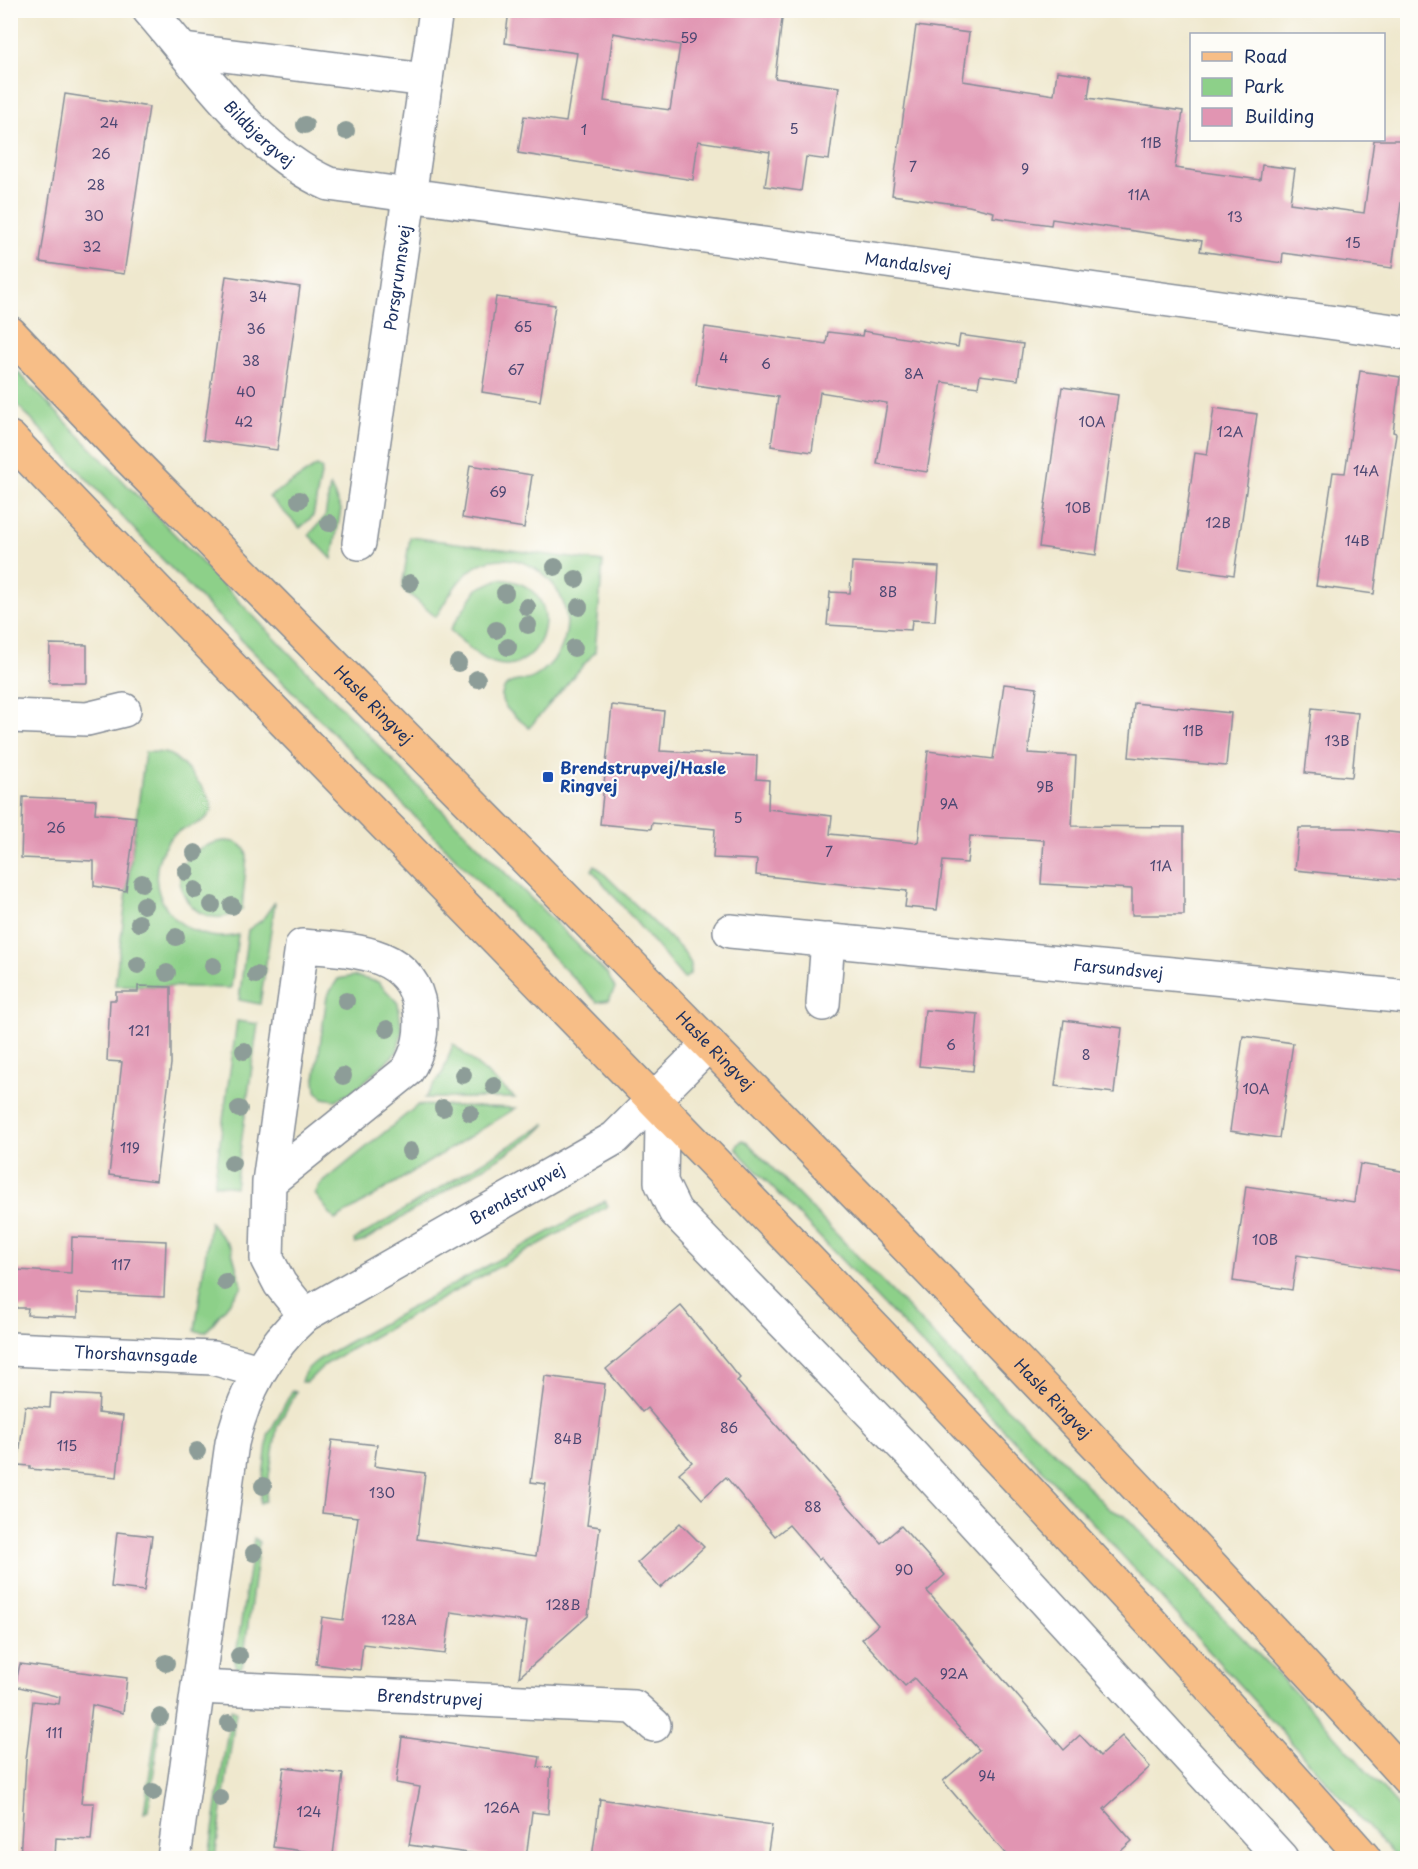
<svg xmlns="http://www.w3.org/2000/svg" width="1418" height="1869" font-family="'Playpen Sans',sans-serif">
<rect width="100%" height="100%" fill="#fdfcf7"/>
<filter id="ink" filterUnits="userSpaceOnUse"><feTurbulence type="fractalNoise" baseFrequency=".0167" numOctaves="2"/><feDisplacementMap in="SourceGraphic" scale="12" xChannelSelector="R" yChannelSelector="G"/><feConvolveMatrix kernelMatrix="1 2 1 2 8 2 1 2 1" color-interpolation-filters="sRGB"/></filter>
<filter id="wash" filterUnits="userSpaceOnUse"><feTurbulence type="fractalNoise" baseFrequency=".008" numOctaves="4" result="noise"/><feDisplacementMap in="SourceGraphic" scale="24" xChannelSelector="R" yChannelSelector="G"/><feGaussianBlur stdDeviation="1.35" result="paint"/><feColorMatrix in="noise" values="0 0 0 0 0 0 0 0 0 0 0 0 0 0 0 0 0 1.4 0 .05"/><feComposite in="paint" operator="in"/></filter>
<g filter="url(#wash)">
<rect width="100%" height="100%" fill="#efe8ce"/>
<!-- green -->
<g fill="#8dd089" stroke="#548074" stroke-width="1.5">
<path d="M 11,365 L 407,775 L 608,975 L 615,988 L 609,1000 L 597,1002 L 160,557 L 11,398 Z"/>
<path d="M 317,466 L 322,469 L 313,516 L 300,528 L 269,497 Z"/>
<path d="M 330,486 L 341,509 L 332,559 L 309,535 L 325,517 Z"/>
<path d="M 410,537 L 603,562 L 595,652 L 529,728 C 521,720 499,707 502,695 C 504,681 516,681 526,680 C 535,679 546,669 552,662 C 583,625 562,575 519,561 C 505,557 486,559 475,567 C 457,579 447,599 436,617 L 402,588 Z"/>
<path d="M 499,579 C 574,584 546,679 494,663 C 476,657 463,642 450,630 L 477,589 Z"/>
<path d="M 145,752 C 154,753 165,751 172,756 C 182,762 215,798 212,809 C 206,828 180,824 169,840 C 132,890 182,948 238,935 L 231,988 L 115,985 Z"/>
<path d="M 224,841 C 235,841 244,843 247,855 L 242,909 C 192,945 141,854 224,841 Z"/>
<path d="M 595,865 L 684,952 L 691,964 L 690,974 L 684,979 L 592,870 Z"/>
<path d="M 275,902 L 260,1004 L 239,1000 L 248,930 L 262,920 Z"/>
<path d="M 354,976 L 378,982 L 398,1003 L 402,1032 L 397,1052 L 353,1092 L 336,1100 L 323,1098 L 316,1091 L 315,1080 L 327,996 L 338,979 Z"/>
<path d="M 237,1021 L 258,1024 L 235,1187 L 214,1184 Z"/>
<path d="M 453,1044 L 515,1098 L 425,1098 L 443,1072 Z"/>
<path d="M 418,1105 L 516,1108 L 335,1220 L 315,1194 L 320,1185 Z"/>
<path d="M 546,1124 L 533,1137 L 364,1241 L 355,1244 L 354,1240 Z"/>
<path d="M 742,1140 L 747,1142 L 991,1394 L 1057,1454 L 1109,1509 L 1125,1516 L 1311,1709 L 1407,1816 L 1407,1858 L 1396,1858 L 1093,1523 L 742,1156 L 736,1147 Z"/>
<path d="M 605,1201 L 608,1206 L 344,1353 L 323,1366 L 307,1382 L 301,1382 C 304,1363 333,1352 347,1343 Z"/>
<path d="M 210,1222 L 231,1248 L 242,1287 L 206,1332 L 195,1331 Z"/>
<path d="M 292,1391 L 296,1392 L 277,1427 L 265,1501 L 260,1503 L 268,1435 Z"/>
<path d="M 254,1538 L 259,1542 L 243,1663 L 241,1668 L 237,1668 L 235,1661 Z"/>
<path d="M 162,1708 L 149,1810 L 144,1813 L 159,1709 Z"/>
<path d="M 231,1709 L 236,1711 L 215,1858 L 209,1858 Z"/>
</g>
<g id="blocks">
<!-- building -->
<g fill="#e195b2" fill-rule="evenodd">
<path d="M 509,10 L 783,10 L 775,78 L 839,87 L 829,160 L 806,157 L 801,191 L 765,186 L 770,152 L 698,141 L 693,180 L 518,153 L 524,116 L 566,122 L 577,53 L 505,43 ZM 613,33 L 680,45 L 670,110 L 604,101 Z"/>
<path d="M 916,26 L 969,33 L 963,81 L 1054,95 L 1057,71 L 1091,76 L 1088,98 L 1183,111 L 1175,168 L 1260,180 L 1262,165 L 1295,169 L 1290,203 L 1364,213 L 1374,140 L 1407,140 L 1407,160 L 1392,268 L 1283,253 L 1282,263 L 1200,251 L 1202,241 L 1052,219 L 1051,225 L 993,217 L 994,212 L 969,206 L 892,195 Z"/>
<path d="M 65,94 L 149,107 L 124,274 L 40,262 Z"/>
<path d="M 226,276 L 300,287 L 277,450 L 203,440 Z"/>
<path d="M 496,297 L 555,305 L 540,401 L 482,392 Z"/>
<path d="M 705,327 L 826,344 L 828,332 L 862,336 L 863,331 L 958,347 L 960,335 L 1023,344 L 1018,380 L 980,375 L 978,387 L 942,382 L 927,472 L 877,464 L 887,403 L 820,392 L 812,452 L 771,446 L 778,397 L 696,385 Z"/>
<path d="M 1360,371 L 1400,377 L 1393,432 L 1396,433 L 1374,594 L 1316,586 L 1333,472 L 1345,473 Z"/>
<path d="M 1062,387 L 1118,395 L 1096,555 L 1039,547 Z"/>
<path d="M 1214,408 L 1257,414 L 1234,575 L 1179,567 L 1195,453 L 1207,455 Z"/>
<path d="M 470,465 L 532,475 L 524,528 L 462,518 Z"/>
<path d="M 852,562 L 939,567 L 935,621 L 912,620 L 911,630 L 827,625 L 830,592 L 850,593 Z"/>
<path d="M 50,644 L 87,645 L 87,683 L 49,683 Z"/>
<path d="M 1004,684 L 1037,688 L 1028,753 L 1076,756 L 1072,826 L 1184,827 L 1184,915 L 1132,915 L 1132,889 L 1041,884 L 1044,840 L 970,836 L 967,863 L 943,861 L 937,910 L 905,907 L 907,891 L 756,875 L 757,860 L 713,858 L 715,829 L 652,823 L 651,829 L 600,824 L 612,705 L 664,711 L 660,751 L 757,756 L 756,779 L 769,780 L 768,809 L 832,816 L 830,834 L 918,843 L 928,751 L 993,759 Z"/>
<path d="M 1134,703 L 1231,713 L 1226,766 L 1129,757 Z"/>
<path d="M 1312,708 L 1358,713 L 1352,777 L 1305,773 Z"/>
<path d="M 23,797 L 96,800 L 95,813 L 136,817 L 126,891 L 94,886 L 94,861 L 21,858 Z"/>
<path d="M 1299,828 L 1353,828 L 1407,834 L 1407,881 L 1295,870 Z"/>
<path d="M 138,986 L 171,987 L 171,1064 L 156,1181 L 109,1175 L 122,1062 L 107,1061 L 110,1000 L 116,1000 L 116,992 L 138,992 Z"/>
<path d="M 925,1010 L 978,1014 L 973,1071 L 919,1066 Z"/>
<path d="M 1064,1020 L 1122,1028 L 1114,1093 L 1055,1086 Z"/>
<path d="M 1243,1036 L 1293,1043 L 1279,1138 L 1230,1131 Z"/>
<path d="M 1360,1164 L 1407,1172 L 1407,1272 L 1297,1255 L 1292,1290 L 1233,1281 L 1246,1186 L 1354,1202 Z"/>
<path d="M 72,1237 L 166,1241 L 164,1297 L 78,1293 L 78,1317 L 27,1315 L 28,1308 L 16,1308 L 17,1270 L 71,1273 Z"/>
<path d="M 681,1306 L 740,1378 L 737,1381 L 881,1543 L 901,1526 L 945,1575 L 927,1591 L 1064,1750 L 1080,1735 L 1100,1756 L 1122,1736 L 1150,1767 L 1104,1809 L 1132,1841 L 1113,1858 L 1009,1858 L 943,1781 L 979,1750 L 914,1678 L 905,1686 L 862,1639 L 878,1625 L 821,1558 L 819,1560 L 789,1525 L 775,1536 L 726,1477 L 702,1499 L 679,1473 L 692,1462 L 647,1408 L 642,1412 L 606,1369 Z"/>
<path d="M 545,1376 L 605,1384 L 587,1525 L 600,1527 L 588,1616 L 519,1677 L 527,1622 L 451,1612 L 445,1654 L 363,1644 L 360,1670 L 316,1664 L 322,1617 L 343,1620 L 358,1517 L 322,1513 L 332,1440 L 377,1445 L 374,1466 L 425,1473 L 417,1539 L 536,1556 L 546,1484 L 531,1482 Z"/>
<path d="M 51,1393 L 99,1396 L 98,1413 L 123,1416 L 117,1477 L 30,1469 L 30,1466 L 18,1465 L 25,1406 L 50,1408 Z"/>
<path d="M 680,1523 L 704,1547 L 660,1588 L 637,1563 Z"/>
<path d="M 117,1532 L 152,1536 L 144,1591 L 111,1587 Z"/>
<path d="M 20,1664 L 127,1678 L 123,1713 L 92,1705 L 81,1803 L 94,1803 L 91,1840 L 56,1838 L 55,1858 L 20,1858 L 26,1760 L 33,1701 L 59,1704 L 60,1697 L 15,1686 Z"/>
<path d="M 402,1737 L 540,1757 L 538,1767 L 551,1768 L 548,1814 L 532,1812 L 526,1858 L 506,1858 L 409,1845 L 420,1787 L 396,1783 Z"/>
<path d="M 284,1767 L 343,1774 L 333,1855 L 273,1847 Z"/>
<path d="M 600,1799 L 772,1825 L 767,1858 L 592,1858 Z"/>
</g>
</g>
</g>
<g filter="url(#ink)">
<use href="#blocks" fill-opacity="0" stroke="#858c96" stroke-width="1.5"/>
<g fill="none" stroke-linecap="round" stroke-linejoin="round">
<defs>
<g id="minor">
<path id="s1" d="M 149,10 C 201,70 256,152 329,184 L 1408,333"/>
<path d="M 184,50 L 426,80"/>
<path id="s2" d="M 359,543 L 436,10"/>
<path d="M 10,716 L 87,719 L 124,710"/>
<path id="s3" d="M 730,931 L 1408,997"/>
<path d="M 823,1004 L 828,940"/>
<path d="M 653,1100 L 662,1122 L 661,1182 L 675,1211 L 911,1454 L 1281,1858"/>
<path d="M 269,1182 L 407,1071 C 419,1051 423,1033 420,1009 C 412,949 349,950 302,946 L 269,1182 L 267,1259 L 280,1284 L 305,1315"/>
<path id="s4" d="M 10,1349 L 213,1358 L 259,1371"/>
<path id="s5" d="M 198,1687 L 634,1707 L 654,1725"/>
<path id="s6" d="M 174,1858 L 232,1443 C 244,1393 266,1350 305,1315 L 615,1138 L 709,1044"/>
</g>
<g id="major">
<path id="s7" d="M 10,333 L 124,453 C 556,891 994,1323 1408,1779"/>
<path d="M 10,438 C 462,911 931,1368 1364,1858"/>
</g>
</defs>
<!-- minor casing -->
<use href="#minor" stroke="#858c96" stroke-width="36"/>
<!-- major casing -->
<use href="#major" stroke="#858c96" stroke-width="36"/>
<!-- minor -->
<use href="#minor" stroke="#fff" stroke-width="33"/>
<!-- major -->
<use href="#major" stroke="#f7be87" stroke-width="33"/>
</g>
<!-- trees -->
<g fill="#8d9d98">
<circle cx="305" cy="125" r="9"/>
<circle cx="346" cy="131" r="9"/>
<circle cx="299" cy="500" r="9"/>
<circle cx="329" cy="523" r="9"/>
<circle cx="555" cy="567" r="9"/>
<circle cx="576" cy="579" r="9"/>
<circle cx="410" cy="583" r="9"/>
<circle cx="505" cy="593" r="9"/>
<circle cx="527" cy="607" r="9"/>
<circle cx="579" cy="607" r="9"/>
<circle cx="528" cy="625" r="9"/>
<circle cx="496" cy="630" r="9"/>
<circle cx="508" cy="647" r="9"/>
<circle cx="574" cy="648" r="9"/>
<circle cx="458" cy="663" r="9"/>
<circle cx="477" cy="679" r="9"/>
<circle cx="195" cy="853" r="9"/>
<circle cx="186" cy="872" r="9"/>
<circle cx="142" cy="883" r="9"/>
<circle cx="195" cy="890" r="9"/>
<circle cx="144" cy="905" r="9"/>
<circle cx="212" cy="905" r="9"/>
<circle cx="232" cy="906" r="9"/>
<circle cx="139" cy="923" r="9"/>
<circle cx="176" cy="937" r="9"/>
<circle cx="138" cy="965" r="9"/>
<circle cx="213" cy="966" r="9"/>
<circle cx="167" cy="973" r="9"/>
<circle cx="256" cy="975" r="9"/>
<circle cx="346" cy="1001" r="9"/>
<circle cx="387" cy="1029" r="9"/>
<circle cx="244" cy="1051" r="9"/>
<circle cx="463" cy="1075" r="9"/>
<circle cx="343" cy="1076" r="9"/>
<circle cx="494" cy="1086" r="9"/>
<circle cx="443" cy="1108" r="9"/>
<circle cx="239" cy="1109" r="9"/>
<circle cx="470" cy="1113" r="9"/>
<circle cx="410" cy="1151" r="9"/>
<circle cx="232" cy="1163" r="9"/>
<circle cx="225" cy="1282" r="9"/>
<circle cx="197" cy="1451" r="9"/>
<circle cx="263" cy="1486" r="9"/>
<circle cx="254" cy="1553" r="9"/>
<circle cx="239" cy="1656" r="9"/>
<circle cx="166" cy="1663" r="9"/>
<circle cx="160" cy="1717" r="9"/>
<circle cx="229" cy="1723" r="9"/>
<circle cx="153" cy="1792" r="9"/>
<circle cx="220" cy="1798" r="9"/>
</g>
</g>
<!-- markers -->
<rect fill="#1a4fb4" stroke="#fdfcf7" stroke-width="2" x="542" y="771" width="12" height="12" rx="3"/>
<g text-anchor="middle" stroke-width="4.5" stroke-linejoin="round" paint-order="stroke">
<!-- number labels -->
<g font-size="14" fill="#4c4873">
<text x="689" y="43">59</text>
<text x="109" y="128">24</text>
<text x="794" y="134">5</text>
<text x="584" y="135">1</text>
<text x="1151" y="148">11B</text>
<text x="101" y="159">26</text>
<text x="913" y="172">7</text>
<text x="1025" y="174">9</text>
<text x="96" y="190">28</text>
<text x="1139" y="200">11A</text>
<text x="94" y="221">30</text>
<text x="1235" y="222">13</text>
<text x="1353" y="248">15</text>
<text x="92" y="252">32</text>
<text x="258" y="302">34</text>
<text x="523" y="332">65</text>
<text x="256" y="334">36</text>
<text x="724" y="363">4</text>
<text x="251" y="366">38</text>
<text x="766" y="369">6</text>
<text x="516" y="375">67</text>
<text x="914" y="379">8A</text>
<text x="246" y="397">40</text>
<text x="244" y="427">42</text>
<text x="1092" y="427">10A</text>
<text x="1230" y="437">12A</text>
<text x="1366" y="476">14A</text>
<text x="498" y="497">69</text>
<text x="1078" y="513">10B</text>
<text x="1218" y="528">12B</text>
<text x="1357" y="546">14B</text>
<text x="888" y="597">8B</text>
<text x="1193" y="736">11B</text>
<text x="1337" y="746">13B</text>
<text x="1045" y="792">9B</text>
<text x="949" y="809">9A</text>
<text x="738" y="823">5</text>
<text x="56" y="833">26</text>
<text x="829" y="857">7</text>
<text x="1161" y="871">11A</text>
<text x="139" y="1036">121</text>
<text x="951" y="1050">6</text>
<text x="1086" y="1060">8</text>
<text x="1256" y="1094">10A</text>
<text x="130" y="1153">119</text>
<text x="1265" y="1245">10B</text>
<text x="121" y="1270">117</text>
<text x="729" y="1433">86</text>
<text x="568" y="1444">84B</text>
<text x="67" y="1451">115</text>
<text x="382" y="1498">130</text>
<text x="813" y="1512">88</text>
<text x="904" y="1575">90</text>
<text x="563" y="1610">128B</text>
<text x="399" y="1625">128A</text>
<text x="954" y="1679">92A</text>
<text x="54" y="1738">111</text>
<text x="987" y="1781">94</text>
<text x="502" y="1813">126A</text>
<text x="309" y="1817">124</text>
</g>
<!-- street labels -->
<g font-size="16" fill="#1b2f5e" stroke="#fdfcf7">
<text dy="6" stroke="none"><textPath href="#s1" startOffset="166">Bildbjergvej</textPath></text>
<text dy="6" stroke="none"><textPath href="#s1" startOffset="837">Mandalsvej</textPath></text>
<text dy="6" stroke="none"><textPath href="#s2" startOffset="268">Porsgrunnsvej</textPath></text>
<text dy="6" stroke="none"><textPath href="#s7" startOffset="520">Hasle Ringvej</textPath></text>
<text dy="6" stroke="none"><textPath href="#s3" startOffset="390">Farsundsvej</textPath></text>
<text dy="6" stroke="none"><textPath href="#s7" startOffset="1006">Hasle Ringvej</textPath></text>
<text dy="6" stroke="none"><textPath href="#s6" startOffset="813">Brendstrupvej</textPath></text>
<text dy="6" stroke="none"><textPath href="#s4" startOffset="126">Thorshavnsgade</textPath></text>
<text dy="6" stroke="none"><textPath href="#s7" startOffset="1491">Hasle Ringvej</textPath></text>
<text dy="6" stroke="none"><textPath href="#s5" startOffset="232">Brendstrupvej</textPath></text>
</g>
<!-- transit labels -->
<g font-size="16" font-weight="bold" fill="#164399" stroke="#fdfcf7" text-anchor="start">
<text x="560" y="774">Brendstrupvej/Hasle<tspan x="560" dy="18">Ringvej</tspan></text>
</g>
</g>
<!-- margin -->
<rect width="1418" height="1869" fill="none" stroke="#fdfcf7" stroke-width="36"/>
<!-- legend -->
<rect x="1190" y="33" width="195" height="108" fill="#fdfcf7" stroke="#a3aaba" stroke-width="1.5"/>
<rect x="1202" y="52" width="30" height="9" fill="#f7be87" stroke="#a3aaba" stroke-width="1.5"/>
<text x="1244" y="63" font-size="18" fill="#1b2f5e">Road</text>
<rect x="1202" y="78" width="30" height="18" fill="#8dd089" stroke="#a3aaba" stroke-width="1.5"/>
<text x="1244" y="93" font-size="18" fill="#1b2f5e">Park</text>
<rect x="1202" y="108" width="30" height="18" fill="#e195b2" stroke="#a3aaba" stroke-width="1.5"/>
<text x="1244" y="123" font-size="18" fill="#1b2f5e">Building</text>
</svg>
